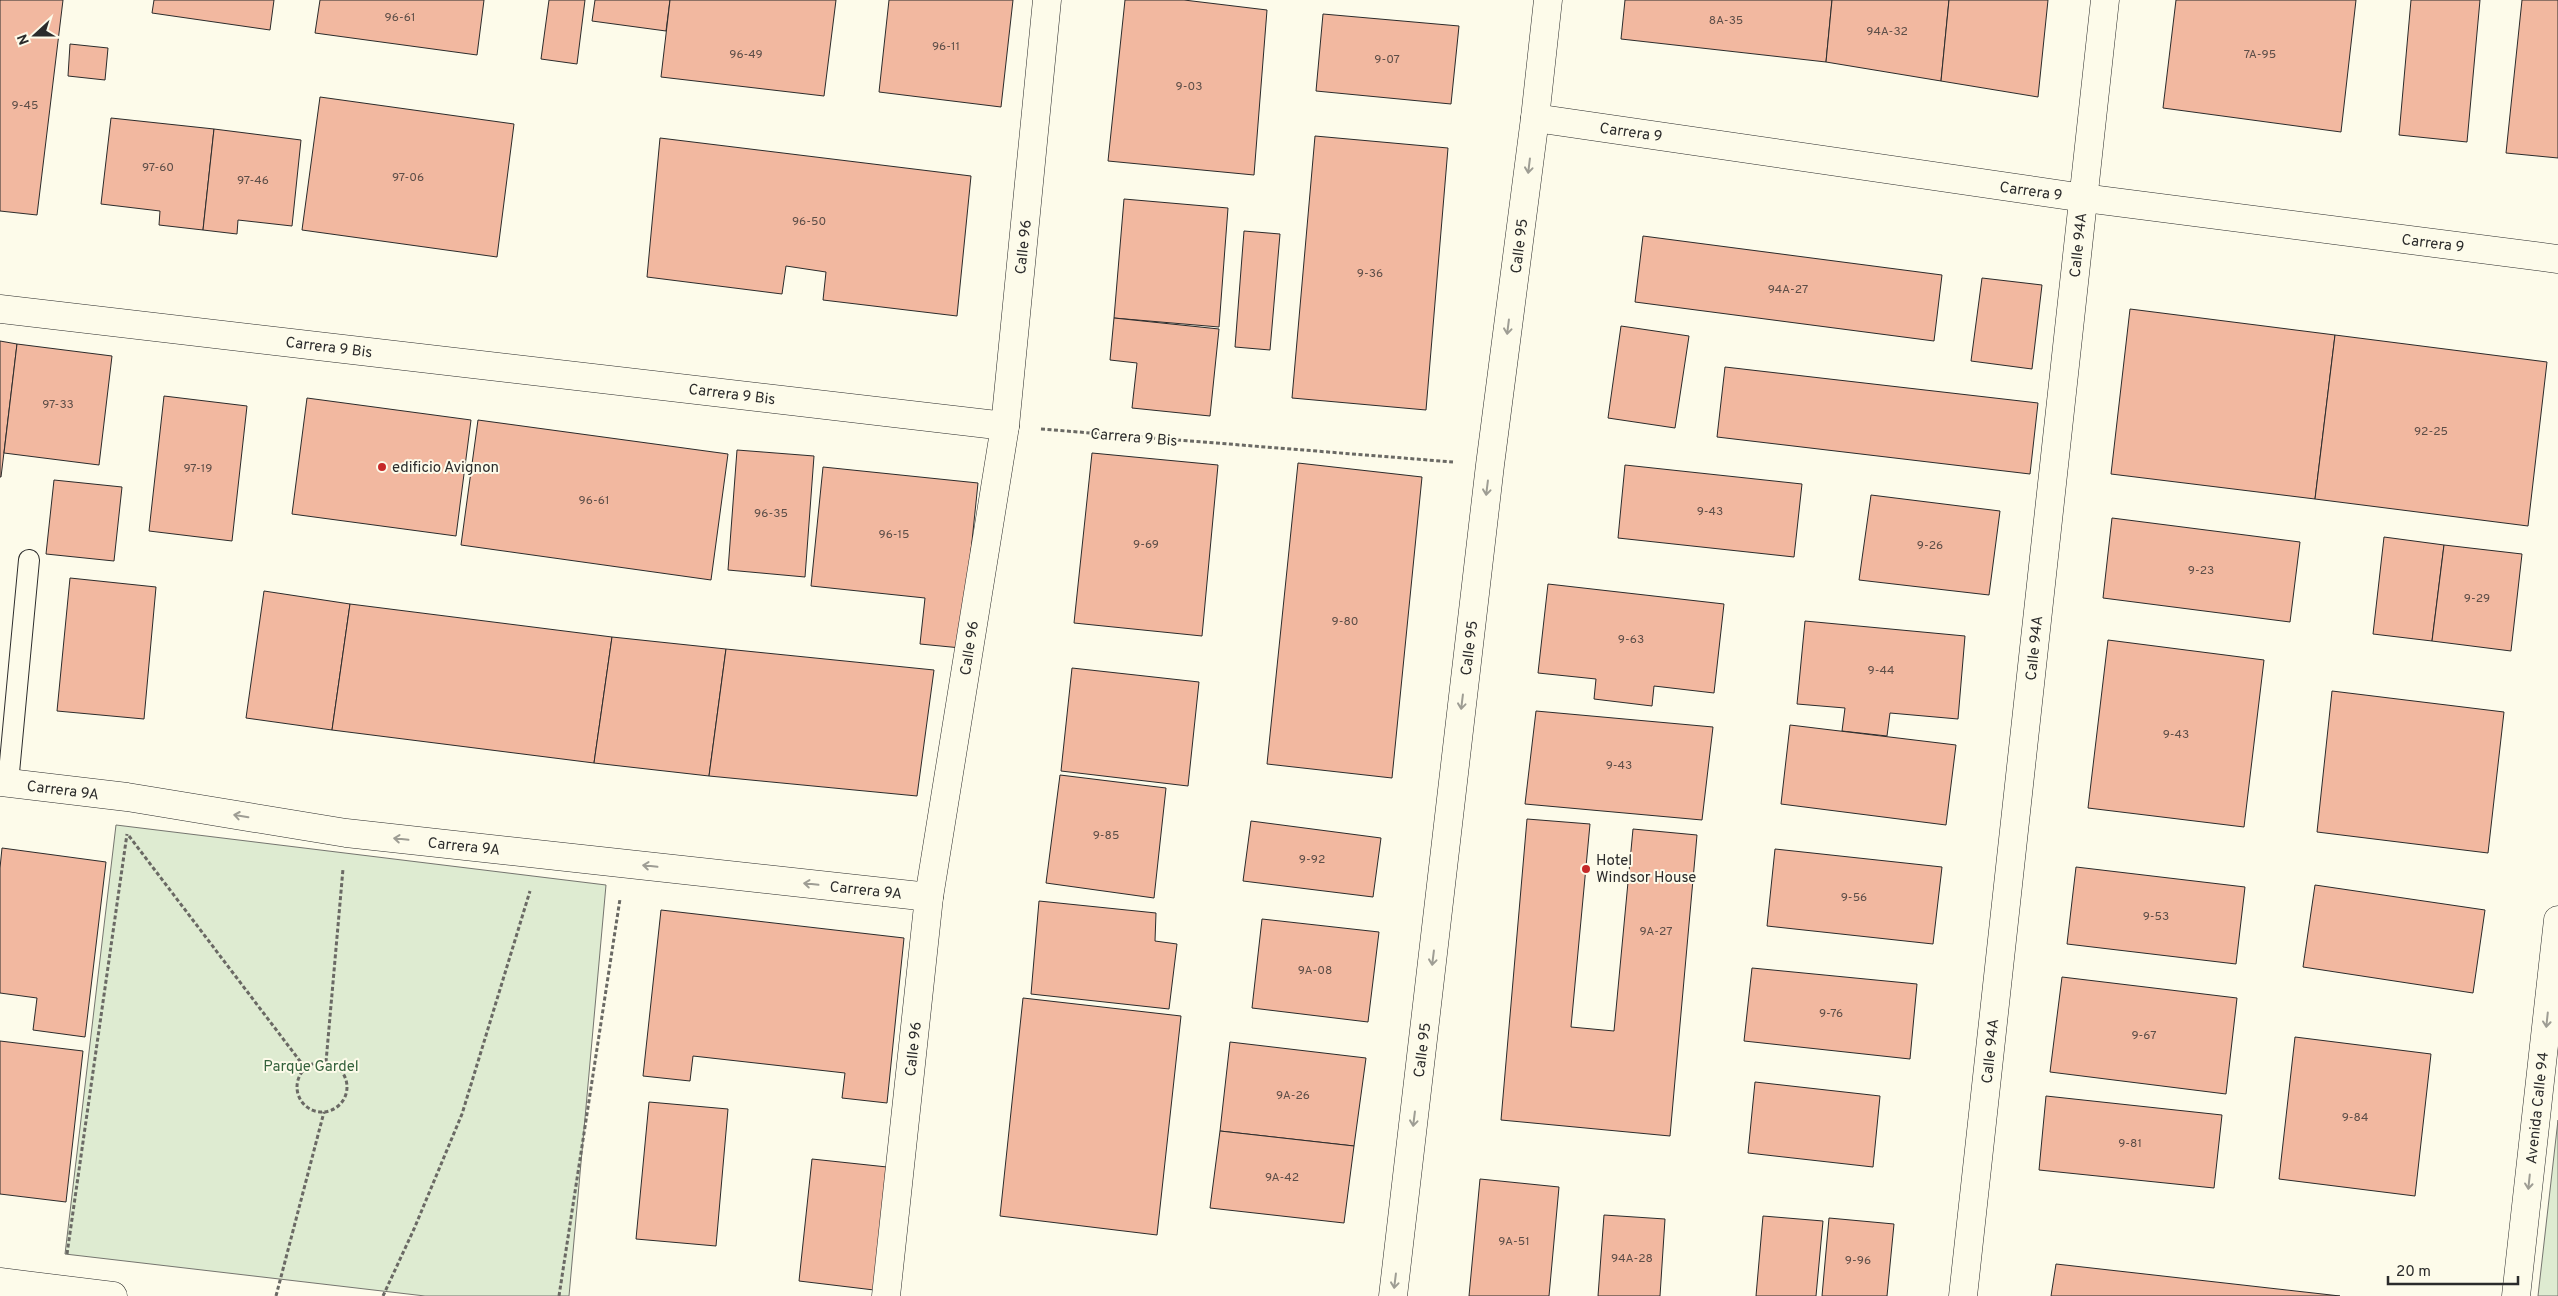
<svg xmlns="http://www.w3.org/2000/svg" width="2558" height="1296" font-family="Overpass,sans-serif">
<rect width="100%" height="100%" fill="#fdfbea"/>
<!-- green -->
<g fill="#deebd1" stroke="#74746e">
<path d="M 116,825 L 606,885 L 569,1296 L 425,1296 L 65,1254 Z"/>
<path d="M 2558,1120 L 2558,1296 L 2538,1296 Z"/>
</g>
<!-- building -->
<g fill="#f2b8a0" stroke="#2b2b2b">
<path d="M 0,0 L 63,0 L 37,215 L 0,211 Z"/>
<path d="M 154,0 L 274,0 L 270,30 L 152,13 Z"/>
<path d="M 320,0 L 484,0 L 477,55 L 315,33 Z"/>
<path d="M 549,0 L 585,0 L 577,64 L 541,59 Z"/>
<path d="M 595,0 L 670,0 L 666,31 L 592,21 Z"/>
<path d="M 670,0 L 836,0 L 824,96 L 661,77 Z"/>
<path d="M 889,0 L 1013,0 L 1001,107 L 879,92 Z"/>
<path d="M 1125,0 L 1184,0 L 1267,10 L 1254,175 L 1108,161 Z"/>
<path d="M 1625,0 L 1832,0 L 1826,62 L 1621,39 Z"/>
<path d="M 1832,0 L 1949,0 L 1941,81 L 1826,62 Z"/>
<path d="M 1949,0 L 2048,0 L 2038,97 L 1941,81 Z"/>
<path d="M 2176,0 L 2356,0 L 2341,132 L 2163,108 Z"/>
<path d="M 2411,0 L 2480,0 L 2467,142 L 2399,135 Z"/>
<path d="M 2522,0 L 2558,0 L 2558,158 L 2506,153 Z"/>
<path d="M 1323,14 L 1459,26 L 1451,104 L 1316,91 Z"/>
<path d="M 70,44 L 108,48 L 105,80 L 68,76 Z"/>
<path d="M 320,97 L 514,124 L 497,257 L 302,230 Z"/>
<path d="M 111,118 L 214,129 L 203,230 L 159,225 L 160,211 L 101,204 Z"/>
<path d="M 214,129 L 301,140 L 292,226 L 238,220 L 237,234 L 203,230 Z"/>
<path d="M 1315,136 L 1448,148 L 1426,410 L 1292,398 Z"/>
<path d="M 660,138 L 971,176 L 957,316 L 823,300 L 826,272 L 786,266 L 782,294 L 647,277 Z"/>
<path d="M 1124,199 L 1228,208 L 1219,327 L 1114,318 Z"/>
<path d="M 1244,231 L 1280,234 L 1270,350 L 1235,347 Z"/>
<path d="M 1643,236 L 1942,275 L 1934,341 L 1635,302 Z"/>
<path d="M 1982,278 L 2042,285 L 2032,369 L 1971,361 Z"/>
<path d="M 2130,309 L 2335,335 L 2315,499 L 2111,474 Z"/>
<path d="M 1114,318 L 1219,329 L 1210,416 L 1132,408 L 1137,363 L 1110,360 Z"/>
<path d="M 1621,326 L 1689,336 L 1675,428 L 1608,418 Z"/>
<path d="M 2335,335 L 2547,362 L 2528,526 L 2315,499 Z"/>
<path d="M 0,341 L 17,344 L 1,477 L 0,477 Z"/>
<path d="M 17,344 L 112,356 L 99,465 L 4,453 Z"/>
<path d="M 1725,367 L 2038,403 L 2030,474 L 1717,437 Z"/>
<path d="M 164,396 L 247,406 L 232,541 L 149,531 Z"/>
<path d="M 307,398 L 471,420 L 456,536 L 292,514 Z"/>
<path d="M 478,420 L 728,454 L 711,580 L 461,545 Z"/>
<path d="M 737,450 L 814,456 L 805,577 L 728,570 Z"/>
<path d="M 1092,453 L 1218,465 L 1202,636 L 1074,623 Z"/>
<path d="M 1298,463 L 1422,477 L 1392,778 L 1267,764 Z"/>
<path d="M 1625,465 L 1802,484 L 1794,557 L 1618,538 Z"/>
<path d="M 823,467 L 978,483 L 961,648 L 920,644 L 925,598 L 811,586 Z"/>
<path d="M 54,480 L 122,487 L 114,561 L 46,554 Z"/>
<path d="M 1871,495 L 2000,511 L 1989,595 L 1859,580 Z"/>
<path d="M 2112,518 L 2300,542 L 2290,622 L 2103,598 Z"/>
<path d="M 2384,537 L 2444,545 L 2432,641 L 2373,634 Z"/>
<path d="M 2444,545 L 2522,554 L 2511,651 L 2432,641 Z"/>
<path d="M 70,578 L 156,587 L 144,719 L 57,711 Z"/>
<path d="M 1548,584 L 1724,604 L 1714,693 L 1654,686 L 1652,706 L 1594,699 L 1596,679 L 1538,673 Z"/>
<path d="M 264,591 L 350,604 L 332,730 L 246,718 Z"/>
<path d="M 350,604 L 612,637 L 594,763 L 332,730 Z"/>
<path d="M 1805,621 L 1965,636 L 1958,719 L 1890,713 L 1887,736 L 1842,731 L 1845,708 L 1797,704 Z"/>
<path d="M 612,637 L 726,649 L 709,776 L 594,763 Z"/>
<path d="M 2108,640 L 2264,660 L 2244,827 L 2088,808 Z"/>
<path d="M 726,649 L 934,670 L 917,796 L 709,776 Z"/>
<path d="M 1072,668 L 1199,682 L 1188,786 L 1061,771 Z"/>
<path d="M 2332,691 L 2504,712 L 2488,853 L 2317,832 Z"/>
<path d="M 1536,711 L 1713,727 L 1702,820 L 1525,804 Z"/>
<path d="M 1790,725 L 1956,745 L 1946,825 L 1781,804 Z"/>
<path d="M 1060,775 L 1166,788 L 1154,898 L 1046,883 Z"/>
<path d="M 1527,819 L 1590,824 L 1571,1027 L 1614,1031 L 1633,829 L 1697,835 L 1670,1136 L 1501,1120 Z"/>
<path d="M 1251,821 L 1381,838 L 1373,897 L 1243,881 Z"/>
<path d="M 2,848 L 106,862 L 85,1037 L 33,1030 L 37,998 L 0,993 L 0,868 Z"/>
<path d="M 1775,849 L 1942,867 L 1933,944 L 1767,926 Z"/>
<path d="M 2076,867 L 2245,887 L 2236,964 L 2067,944 Z"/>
<path d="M 2315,885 L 2485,910 L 2473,993 L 2303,967 Z"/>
<path d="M 1039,901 L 1156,913 L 1155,941 L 1177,944 L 1169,1009 L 1031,994 Z"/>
<path d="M 661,910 L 904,938 L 887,1103 L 842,1098 L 845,1073 L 693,1056 L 690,1081 L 643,1076 Z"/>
<path d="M 1262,919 L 1379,932 L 1368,1022 L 1252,1008 Z"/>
<path d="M 1752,968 L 1917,984 L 1910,1059 L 1744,1041 Z"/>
<path d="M 2062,977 L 2237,998 L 2226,1094 L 2050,1072 Z"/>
<path d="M 1023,998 L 1181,1016 L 1157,1235 L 1000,1216 Z"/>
<path d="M 2295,1037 L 2431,1054 L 2415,1196 L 2279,1179 Z"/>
<path d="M 0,1041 L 83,1051 L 66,1202 L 0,1194 Z"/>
<path d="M 1230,1042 L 1366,1058 L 1354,1146 L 1220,1131 Z"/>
<path d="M 1755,1082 L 1880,1096 L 1873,1167 L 1748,1153 Z"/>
<path d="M 2046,1096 L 2222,1115 L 2214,1188 L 2039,1170 Z"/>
<path d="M 649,1102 L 728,1109 L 716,1246 L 636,1239 Z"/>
<path d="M 1220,1131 L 1354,1146 L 1344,1223 L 1210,1208 Z"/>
<path d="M 812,1159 L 887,1167 L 874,1290 L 799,1281 Z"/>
<path d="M 1480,1179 L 1559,1187 L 1549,1296 L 1469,1296 Z"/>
<path d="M 1604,1215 L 1665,1219 L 1660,1296 L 1598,1296 Z"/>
<path d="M 1763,1216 L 1823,1221 L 1816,1296 L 1756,1296 Z"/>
<path d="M 1829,1218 L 1894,1224 L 1887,1296 L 1822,1296 Z"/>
<path d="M 2056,1264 L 2340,1296 L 2051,1296 Z"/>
</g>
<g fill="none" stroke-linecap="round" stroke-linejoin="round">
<defs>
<path id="service" d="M 8,783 L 29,560"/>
<g id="minor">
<path d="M 1535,118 L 2084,198 L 2558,259"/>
<path d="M 0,309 L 1005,426"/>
<path d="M 0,782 L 127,797 L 346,833 L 929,897"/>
<path d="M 0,1282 L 113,1296"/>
<path d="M 886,1296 L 929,897 L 1005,426 L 1047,0"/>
<path d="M 1393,1296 L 1490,465 L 1535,118 L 1548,0"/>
<path d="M 1963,1296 L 2105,0"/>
</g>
<path id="secondary" d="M 2516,1296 L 2558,920"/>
</defs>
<!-- service casing -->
<use href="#service" stroke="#2b2b2b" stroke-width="22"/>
<!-- minor casing -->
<use href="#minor" stroke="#2b2b2b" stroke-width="29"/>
<!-- secondary casing -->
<use href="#secondary" stroke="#2b2b2b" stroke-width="29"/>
<!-- path -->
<g stroke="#6a6964" stroke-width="3" stroke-dasharray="4 2.5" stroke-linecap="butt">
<path d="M 1041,429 L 1453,462"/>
<path d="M 129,836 L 306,1069"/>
<path d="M 326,1062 L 343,869"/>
<circle cx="322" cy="1087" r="25"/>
<path d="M 67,1254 L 127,834"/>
<path d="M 276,1296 L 324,1112"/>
<path d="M 383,1296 L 414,1229 L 462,1114 L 530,891"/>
<path d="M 559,1296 L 620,899"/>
</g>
<!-- service -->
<use href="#service" stroke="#fdfbea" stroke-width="20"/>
<!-- minor -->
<use href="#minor" stroke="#fdfbea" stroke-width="28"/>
<!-- secondary -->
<use href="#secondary" stroke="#fdfbea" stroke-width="28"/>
</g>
<!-- one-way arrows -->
<defs><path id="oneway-shaft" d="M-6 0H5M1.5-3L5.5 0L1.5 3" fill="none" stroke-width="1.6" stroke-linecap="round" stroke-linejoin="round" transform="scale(1.25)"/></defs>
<g stroke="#9e9d94">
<use href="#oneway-shaft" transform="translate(1529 166) rotate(97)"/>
<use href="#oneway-shaft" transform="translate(1508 327) rotate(97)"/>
<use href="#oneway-shaft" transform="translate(1487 488) rotate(97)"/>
<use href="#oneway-shaft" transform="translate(1462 702) rotate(97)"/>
<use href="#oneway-shaft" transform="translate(241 816) rotate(-171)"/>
<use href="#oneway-shaft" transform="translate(401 839) rotate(-174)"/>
<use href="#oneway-shaft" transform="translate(650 866) rotate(-174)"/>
<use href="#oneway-shaft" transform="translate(811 884) rotate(-174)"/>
<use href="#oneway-shaft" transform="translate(1433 958) rotate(97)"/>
<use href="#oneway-shaft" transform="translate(2547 1020) rotate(96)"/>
<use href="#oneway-shaft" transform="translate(1414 1119) rotate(97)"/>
<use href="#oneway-shaft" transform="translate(2529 1182) rotate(96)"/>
<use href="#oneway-shaft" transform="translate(1395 1281) rotate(97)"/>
</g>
<!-- markers -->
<g fill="#c62828" stroke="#fdfbea" stroke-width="2">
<circle cx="382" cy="467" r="5"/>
<circle cx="1586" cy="869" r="5"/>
</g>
<g text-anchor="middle" stroke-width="4" stroke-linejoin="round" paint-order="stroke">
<!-- number labels -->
<g font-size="12" fill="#5d4e48">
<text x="400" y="21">96-61</text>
<text x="1726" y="24">8A-35</text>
<text x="1887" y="35">94A-32</text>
<text x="946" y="50">96-11</text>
<text x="746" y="58">96-49</text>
<text x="2260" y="58">7A-95</text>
<text x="1387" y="63">9-07</text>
<text x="1189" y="90">9-03</text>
<text x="25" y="109">9-45</text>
<text x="158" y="171">97-60</text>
<text x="408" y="181">97-06</text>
<text x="253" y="184">97-46</text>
<text x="809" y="225">96-50</text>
<text x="1370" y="277">9-36</text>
<text x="1788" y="293">94A-27</text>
<text x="58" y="408">97-33</text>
<text x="2431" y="435">92-25</text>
<text x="198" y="472">97-19</text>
<text x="594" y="504">96-61</text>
<text x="1710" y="515">9-43</text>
<text x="771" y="517">96-35</text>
<text x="894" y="538">96-15</text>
<text x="1146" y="548">9-69</text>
<text x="1930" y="549">9-26</text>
<text x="2201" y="574">9-23</text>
<text x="2477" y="602">9-29</text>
<text x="1345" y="625">9-80</text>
<text x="1631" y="643">9-63</text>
<text x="1881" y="674">9-44</text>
<text x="2176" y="738">9-43</text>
<text x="1619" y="769">9-43</text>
<text x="1106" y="839">9-85</text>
<text x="1312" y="863">9-92</text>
<text x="1854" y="901">9-56</text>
<text x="2156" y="920">9-53</text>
<text x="1656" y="935">9A-27</text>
<text x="1315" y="974">9A-08</text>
<text x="1831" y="1017">9-76</text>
<text x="2144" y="1039">9-67</text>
<text x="1293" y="1099">9A-26</text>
<text x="2355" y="1121">9-84</text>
<text x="2130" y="1147">9-81</text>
<text x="1282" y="1181">9A-42</text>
<text x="1514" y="1245">9A-51</text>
<text x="1632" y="1262">94A-28</text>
<text x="1858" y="1264">9-96</text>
</g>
<!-- street labels -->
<g font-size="15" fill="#2b2b2b" stroke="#fdfbea">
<text transform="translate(1631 132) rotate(8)" y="5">Carrera 9</text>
<text transform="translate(2031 191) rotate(8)" y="5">Carrera 9</text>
<text transform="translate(2433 243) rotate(7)" y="5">Carrera 9</text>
<text transform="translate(2078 245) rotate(-84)" y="5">Calle 94A</text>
<text transform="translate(1519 246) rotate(-83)" y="5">Calle 95</text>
<text transform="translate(1023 247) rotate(-84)" y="5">Calle 96</text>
<text transform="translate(329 347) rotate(7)" y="5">Carrera 9 Bis</text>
<text transform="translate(732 394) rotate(7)" y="5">Carrera 9 Bis</text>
<text transform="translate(1134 437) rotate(5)" y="5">Carrera 9 Bis</text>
<text transform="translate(969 648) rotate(-81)" y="5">Calle 96</text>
<text transform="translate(1469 648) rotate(-83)" y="5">Calle 95</text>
<text transform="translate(2034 648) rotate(-84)" y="5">Calle 94A</text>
<text transform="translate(63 790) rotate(7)" y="5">Carrera 9A</text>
<text transform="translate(464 846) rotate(6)" y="5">Carrera 9A</text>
<text transform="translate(866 890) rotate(6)" y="5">Carrera 9A</text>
<text transform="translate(913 1049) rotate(-84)" y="5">Calle 96</text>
<text transform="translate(1422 1050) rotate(-83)" y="5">Calle 95</text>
<text transform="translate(1990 1051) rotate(-84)" y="5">Calle 94A</text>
<text transform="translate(2537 1108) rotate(-84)" y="5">Avenida Calle 94</text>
</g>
<!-- poi labels -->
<g font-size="15" fill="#2b2b2b" stroke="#fdfbea" text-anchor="start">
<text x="392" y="472">edificio Avignon</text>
<text x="1596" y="865">Hotel<tspan x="1596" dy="17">Windsor House</tspan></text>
</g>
<!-- park labels -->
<g font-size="15" fill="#34623c" stroke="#fdfbea">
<text x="311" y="1071">Parque Gardel</text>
</g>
</g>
<!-- north arrow -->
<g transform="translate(35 35) rotate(249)" stroke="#fdfbea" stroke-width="4" paint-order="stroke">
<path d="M0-4L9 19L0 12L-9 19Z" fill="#2b2b2b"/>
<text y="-8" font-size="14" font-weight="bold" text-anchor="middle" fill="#2b2b2b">N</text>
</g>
<!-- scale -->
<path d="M2388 1276v8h130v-8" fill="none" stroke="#2b2b2b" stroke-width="2.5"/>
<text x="2396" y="1276" font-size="15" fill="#2b2b2b" stroke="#fdfbea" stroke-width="4" paint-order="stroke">20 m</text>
</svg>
